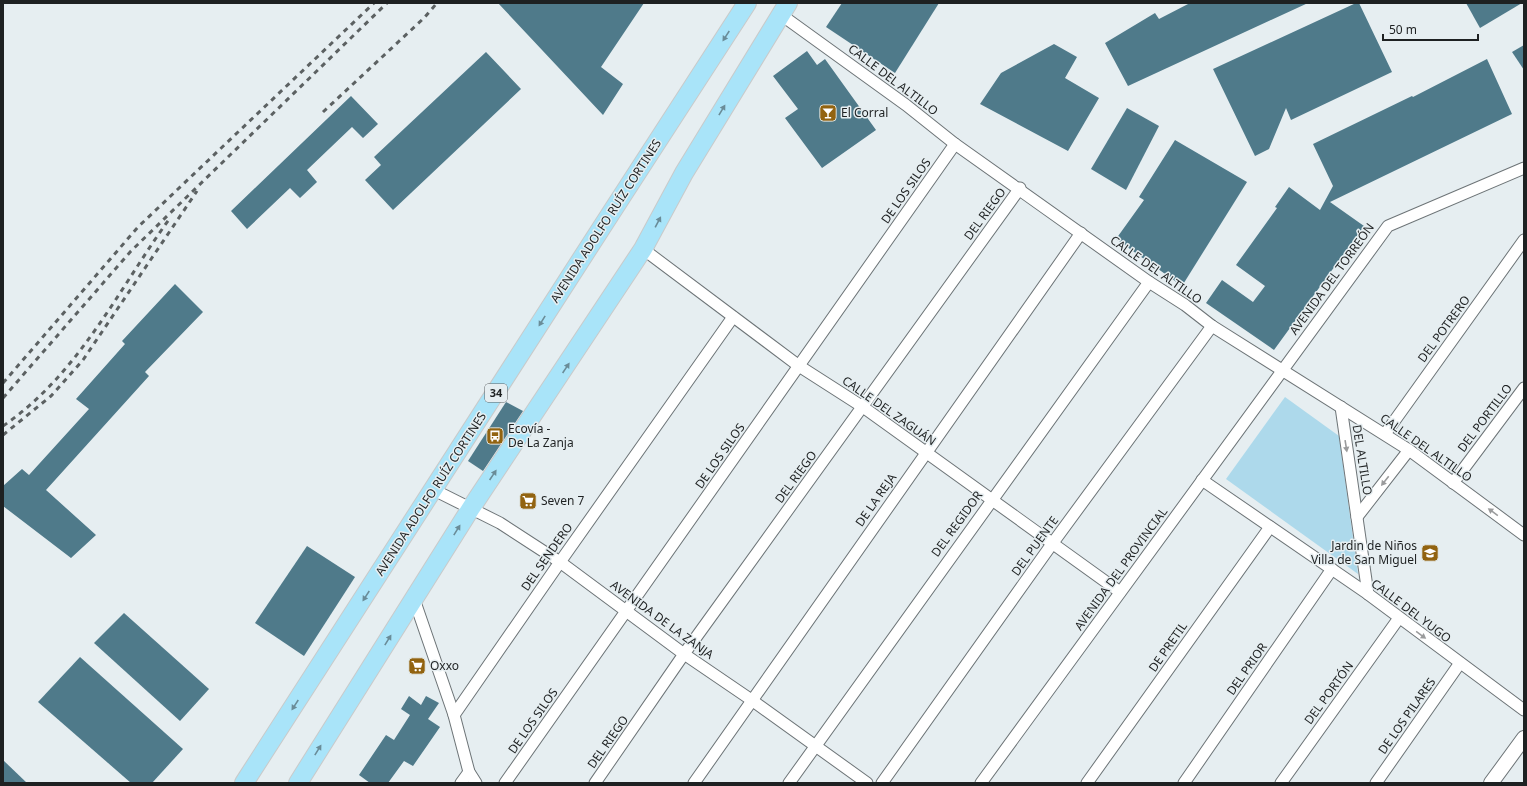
<svg xmlns="http://www.w3.org/2000/svg" width="1527" height="786" font-family="'Noto Sans',sans-serif">
<rect width="100%" height="100%" fill="#e6eef1"/>
<!-- green -->
<path fill="#add9eb" d="M 1285,397 L 1339,436 L 1358,574 L 1226,479 Z"/>
<!-- building -->
<g fill="#4f7a8a">
<path d="M 498,3 L 644,3 L 601,67 L 623,84 L 603,115 Z"/>
<path d="M 842,3 L 939,3 L 895,73 L 826,27 Z"/>
<path d="M 1190,3 L 1308,3 L 1128,86 L 1105,43 L 1155,13 L 1159,19 Z"/>
<path d="M 1356,3 L 1359,3 L 1392,72 L 1291,120 L 1286,108 L 1269,149 L 1255,156 L 1213,69 Z"/>
<path d="M 1466,3 L 1522,3 L 1480,28 Z"/>
<path d="M 1054,44 L 1077,57 L 1065,78 L 1099,98 L 1068,151 L 980,104 L 1001,73 Z"/>
<path d="M 1524,45 L 1524,70 L 1512,52 Z"/>
<path d="M 807,51 L 817,65 L 825,59 L 876,130 L 822,168 L 785,118 L 798,109 L 773,76 Z"/>
<path d="M 486,52 L 521,89 L 393,210 L 365,180 L 381,165 L 374,157 Z"/>
<path d="M 1487,59 L 1512,114 L 1330,202 L 1364,226 L 1274,350 L 1206,303 L 1222,280 L 1253,302 L 1265,286 L 1236,265 L 1277,208 L 1275,207 L 1289,187 L 1320,210 L 1333,186 L 1313,144 L 1412,96 L 1413,97 Z"/>
<path d="M 351,96 L 378,124 L 363,138 L 352,127 L 307,170 L 317,182 L 300,198 L 290,188 L 247,229 L 231,211 Z"/>
<path d="M 1127,108 L 1159,126 L 1126,190 L 1091,169 Z"/>
<path d="M 1175,140 L 1247,182 L 1182,286 L 1116,239 L 1144,200 L 1139,197 Z"/>
<path d="M 175,284 L 203,312 L 145,372 L 149,376 L 46,490 L 96,535 L 71,558 L 3,506 L 3,486 L 22,469 L 29,475 L 89,409 L 76,399 L 125,344 L 122,341 Z"/>
<path d="M 506,402 L 523,411 L 483,471 L 468,461 Z"/>
<path d="M 307,546 L 355,577 L 304,656 L 255,623 Z"/>
<path d="M 124,613 L 209,689 L 180,721 L 94,643 Z"/>
<path d="M 80,657 L 183,749 L 152,783 L 131,783 L 38,702 Z"/>
<path d="M 409,696 L 421,705 L 426,696 L 439,703 L 428,719 L 440,727 L 413,766 L 404,761 L 388,783 L 370,783 L 359,775 L 386,735 L 394,740 L 410,715 L 401,709 Z"/>
<path d="M 3,760 L 27,783 L 3,783 Z"/>
</g>
<g fill="none" stroke-linecap="round" stroke-linejoin="round">
<defs>
<g id="minor">
<path d="M 780,14 L 906,105 L 955,144 L 1149,282 L 1185,305 L 1212,326 L 1409,450 L 1524,535"/>
<path d="M 643,249 L 799,366 L 863,407 L 1120,592"/>
<path d="M 1341,407 L 1368,594"/>
<path d="M 1385,434 L 1524,240"/>
<path d="M 1202,480 L 1368,594 L 1524,710"/>
<path d="M 1453,483 L 1524,388"/>
<path d="M 434,490 L 500,523 L 560,562 L 684,654 L 753,701 L 867,783"/>
<path d="M 1357,517 L 1409,450"/>
<path d="M 414,599 L 454,715 L 469,772 L 476,783"/>
<path d="M 454,715 L 560,562 L 733,317"/>
<path d="M 461,783 L 469,772"/>
<path d="M 505,783 L 955,144"/>
<path d="M 595,783 L 684,654 L 1020,188"/>
<path d="M 694,783 L 1081,233"/>
<path d="M 789,783 L 1149,282"/>
<path d="M 882,783 L 1052,544 L 1212,326"/>
<path d="M 981,783 L 1388,226 L 1524,168"/>
<path d="M 1087,783 L 1270,527"/>
<path d="M 1184,783 L 1332,569"/>
<path d="M 1281,783 L 1399,618"/>
<path d="M 1376,783 L 1460,663"/>
</g>
<path id="tertiary" d="M 1491,783 L 1524,738"/>
<g id="primary">
<path d="M 244,783 C 413,523 578,262 747,3"/>
<path d="M 298,783 L 471,508 L 643,249 L 684,173 L 788,3"/>
</g>
</defs>
<!-- minor casing -->
<use href="#minor" stroke="#6d7477" stroke-width="13"/>
<!-- tertiary casing -->
<use href="#tertiary" stroke="#6d7477" stroke-width="16"/>
<!-- primary casing -->
<use href="#primary" stroke="#c9caca" stroke-width="20"/>
<!-- minor -->
<use href="#minor" stroke="#fff" stroke-width="11"/>
<!-- tertiary -->
<use href="#tertiary" stroke="#fff" stroke-width="14"/>
<!-- primary -->
<use href="#primary" stroke="#a9e4f9" stroke-width="18"/>
<!-- rail -->
<g stroke="#5c6162" stroke-width="3" stroke-dasharray="5 5" stroke-linecap="butt">
<path d="M 323,112 L 424,18 L 437,3"/>
<path d="M 3,383 L 138,227 L 374,3"/>
<path d="M 3,398 L 131,251 L 387,3"/>
<path d="M 3,426 C 79,374 118,290 170,218"/>
<path d="M 3,435 L 51,396 L 83,360 L 197,191"/>
</g>
</g>
<!-- one-way arrows -->
<defs><path id="oneway-solid" d="M-6-.8H1V-3.2L6.5 0L1 3.2V.8H-6Z"/></defs>
<g fill="#6a8c98">
<use href="#oneway-solid" transform="translate(726 36) rotate(123)"/>
<use href="#oneway-solid" transform="translate(722 110) rotate(-59)"/>
<use href="#oneway-solid" transform="translate(658 222) rotate(-62)"/>
<use href="#oneway-solid" transform="translate(542 321) rotate(122)"/>
<use href="#oneway-solid" transform="translate(566 368) rotate(-56)"/>
<use href="#oneway-solid" transform="translate(493 475) rotate(-56)"/>
<use href="#oneway-solid" transform="translate(457 530) rotate(-58)"/>
<use href="#oneway-solid" transform="translate(366 596) rotate(123)"/>
<use href="#oneway-solid" transform="translate(388 640) rotate(-58)"/>
<use href="#oneway-solid" transform="translate(295 705) rotate(123)"/>
<use href="#oneway-solid" transform="translate(318 750) rotate(-58)"/>
</g>
<g fill="#9a9b9c">
<use href="#oneway-solid" transform="translate(1346 446) rotate(81)"/>
<use href="#oneway-solid" transform="translate(1385 481) rotate(128)"/>
<use href="#oneway-solid" transform="translate(1493 512) rotate(-144)"/>
<use href="#oneway-solid" transform="translate(1421 635) rotate(36)"/>
</g>
<!-- icons -->
<defs>
<symbol id="bar-square" viewBox="-11 -11 22 22"><rect x="-9" y="-9" width="18" height="18" rx="4" fill="#926310" stroke="#e6eef1"/><path d="M-6-5H6L.8 .8V4.5H3.5V6h-7V4.5H-.8V.8Z" fill="#fff"/></symbol>
<symbol id="bus-square" viewBox="-11 -11 22 22"><rect x="-9" y="-9" width="18" height="18" rx="4" fill="#926310" stroke="#e6eef1"/><path d="M-5-6H5V4H4V6H2V4H-2V6H-4V4H-5ZM-3.5-4V0h7V-4ZM-3.5 1.2v1.5H-2V1.2ZM2 1.2v1.5H3.5V1.2Z" fill="#fff"/></symbol>
<symbol id="supermarket-square" viewBox="-11 -11 22 22"><rect x="-9" y="-9" width="18" height="18" rx="4" fill="#926310" stroke="#e6eef1"/><path d="M-6-5.5h2.5l.6 2H6L4.5 2H-2.5L-4.4-4H-6ZM-1.5 3.2a1.3 1.3 0 1 0 .1 0ZM3 3.2a1.3 1.3 0 1 0 .1 0Z" fill="#fff"/></symbol>
<symbol id="school-square" viewBox="-11 -11 22 22"><rect x="-9" y="-9" width="18" height="18" rx="4" fill="#926310" stroke="#e6eef1"/><path d="M0-5L7-2L0 1L-7-2ZM-4 1L0 2.5L4 1V4Q0 6-4 4Z" fill="#fff"/></symbol>
</defs>
<g fill-rule="evenodd">
<use href="#bar-square" x="818" y="103" width="20" height="20"/>
<use href="#bus-square" x="485" y="426" width="20" height="20"/>
<use href="#supermarket-square" x="518" y="491" width="20" height="20"/>
<use href="#school-square" x="1420" y="543" width="20" height="20"/>
<use href="#supermarket-square" x="407" y="656" width="20" height="20"/>
</g>
<g text-anchor="middle" stroke-width="3" stroke-linejoin="round" paint-order="stroke">
<!-- shield labels -->
<rect fill="#e6eef1" stroke="#5a5e60" stroke-width="1" x="485" y="384" width="22" height="18" rx="3"/>
<g font-size="11" font-weight="bold" fill="#1e2122">
<text x="496" y="397">34</text>
</g>
<!-- street labels -->
<g font-size="12" fill="#1e2122" stroke="#e6eef1">
<text transform="translate(893 80) rotate(37)" y="4">CALLE DEL ALTILLO</text>
<text transform="translate(906 191) rotate(-55)" y="4">DE LOS SILOS</text>
<text transform="translate(985 214) rotate(-54)" y="4">DEL RIEGO</text>
<text transform="translate(606 221) rotate(-57)" y="4">AVENIDA ADOLFO RUÍZ CORTINES</text>
<text transform="translate(1156 270) rotate(35)" y="4">CALLE DEL ALTILLO</text>
<text transform="translate(1332 279) rotate(-54)" y="4">AVENIDA DEL TORREÓN</text>
<text transform="translate(1444 329) rotate(-54)" y="4">DEL POTRERO</text>
<text transform="translate(889 411) rotate(35)" y="4">CALLE DEL ZAGUÁN</text>
<text transform="translate(1485 418) rotate(-53)" y="4">DEL PORTILLO</text>
<text transform="translate(1426 448) rotate(35)" y="4">CALLE DEL ALTILLO</text>
<text transform="translate(720 456) rotate(-55)" y="4">DE LOS SILOS</text>
<text transform="translate(1362 460) rotate(81)" y="4">DEL ALTILLO</text>
<text transform="translate(796 477) rotate(-54)" y="4">DEL RIEGO</text>
<text transform="translate(431 494) rotate(-57)" y="4">AVENIDA ADOLFO RUÍZ CORTINES</text>
<text transform="translate(876 500) rotate(-55)" y="4">DE LA REJA</text>
<text transform="translate(957 524) rotate(-54)" y="4">DEL REGIDOR</text>
<text transform="translate(1035 546) rotate(-54)" y="4">DEL PUENTE</text>
<text transform="translate(547 557) rotate(-55)" y="4">DEL SENDERO</text>
<text transform="translate(1121 569) rotate(-54)" y="4">AVENIDA DEL PROVINCIAL</text>
<text transform="translate(1411 611) rotate(37)" y="4">CALLE DEL YUGO</text>
<text transform="translate(662 620) rotate(36)" y="4">AVENIDA DE LA ZANJA</text>
<text transform="translate(1168 647) rotate(-55)" y="4">DE PRETIL</text>
<text transform="translate(1247 669) rotate(-55)" y="4">DEL PRIOR</text>
<text transform="translate(1329 693) rotate(-54)" y="4">DEL PORTÓN</text>
<text transform="translate(1407 716) rotate(-55)" y="4">DE LOS PILARES</text>
<text transform="translate(533 721) rotate(-55)" y="4">DE LOS SILOS</text>
<text transform="translate(608 742) rotate(-55)" y="4">DEL RIEGO</text>
</g>
<!-- poi labels -->
<g font-size="12" fill="#1e2122" stroke="#e6eef1" text-anchor="start">
<text x="841" y="117">El Corral</text>
<text x="508" y="433">Ecovía -<tspan x="508" dy="14">De La Zanja</tspan></text>
<text x="541" y="505">Seven 7</text>
<text x="1417" y="550" text-anchor="end">Jardin de Niños<tspan x="1417" dy="14">Villa de San Miguel</tspan></text>
<text x="430" y="670">Oxxo</text>
</g>
</g>
<!-- border -->
<rect width="1527" height="786" fill="none" stroke="#1e2122" stroke-width="8"/>
<!-- scale -->
<path d="M1383 34v6h95v-6" fill="none" stroke="#1e2122" stroke-width="2"/>
<text x="1389" y="34" font-size="12" fill="#1e2122" stroke="#e6eef1" stroke-width="3" paint-order="stroke">50 m</text>
</svg>
